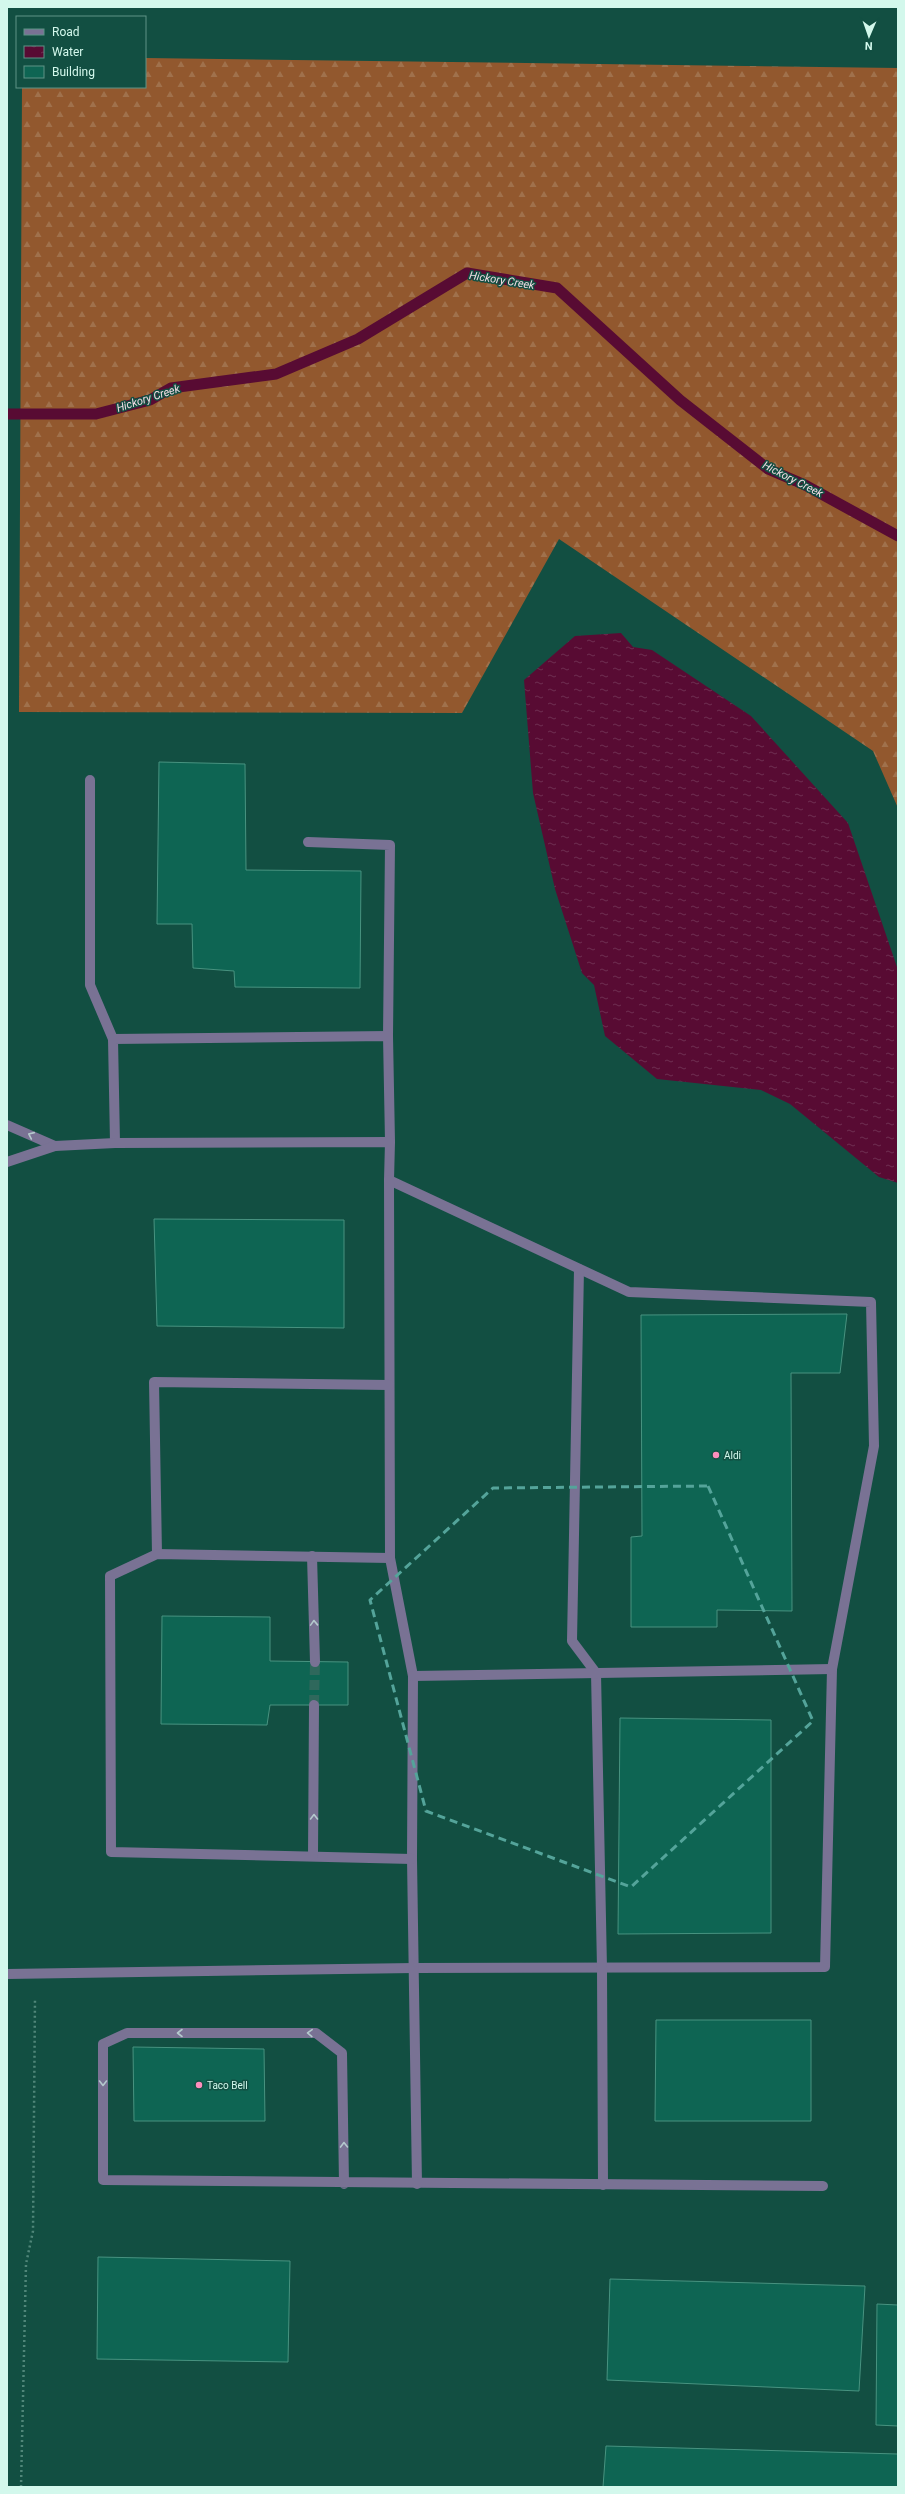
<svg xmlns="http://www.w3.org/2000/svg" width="905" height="2494" font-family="Roboto,sans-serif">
<defs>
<pattern id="forest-firs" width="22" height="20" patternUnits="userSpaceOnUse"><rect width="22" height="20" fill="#92582e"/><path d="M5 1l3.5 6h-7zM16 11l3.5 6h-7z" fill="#a0714c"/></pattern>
<pattern id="water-ripples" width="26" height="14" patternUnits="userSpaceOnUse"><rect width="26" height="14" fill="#580b33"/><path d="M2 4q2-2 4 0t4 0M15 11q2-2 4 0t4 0" fill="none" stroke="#6f2f51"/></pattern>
</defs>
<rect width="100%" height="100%" fill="#124f42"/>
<!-- forest -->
<path fill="url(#forest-firs)" d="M 145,58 L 898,68 L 898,808 L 873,751 L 559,539 L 462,713 L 19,712 L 22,87 L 145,87 Z"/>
<!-- water -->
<path fill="url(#water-ripples)" d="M 621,633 L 633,647 L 652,650 L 751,716 L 848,823 L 898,970 L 898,1183 L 879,1177 L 790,1104 L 761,1090 L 657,1079 L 605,1036 L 594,985 L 582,973 L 555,889 L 533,793 L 524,680 L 575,636 Z"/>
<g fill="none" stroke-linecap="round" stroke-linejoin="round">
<!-- stream -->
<path stroke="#580b33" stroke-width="11" d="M 7,414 L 96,414 L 150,400 L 171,388 L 276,374 L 358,339 L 467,273 L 557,288 L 680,400 L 768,469 L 805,485 L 898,536"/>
</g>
<!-- building -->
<g fill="#0e6553" stroke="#489380">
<path d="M 159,762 L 245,764 L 246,870 L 361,871 L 360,988 L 235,987 L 234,971 L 193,968 L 192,924 L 157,924 Z"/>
<path d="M 154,1219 L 344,1220 L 344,1328 L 157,1326 Z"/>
<path d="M 847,1314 L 840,1373 L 791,1373 L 792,1611 L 717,1610 L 717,1627 L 631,1627 L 631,1537 L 642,1536 L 641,1315 Z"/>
<path d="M 162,1616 L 270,1617 L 270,1661 L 348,1662 L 348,1705 L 270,1705 L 267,1725 L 161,1724 Z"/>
<path d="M 620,1718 L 771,1720 L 771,1933 L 618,1934 Z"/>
<path d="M 656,2020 L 811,2020 L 811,2121 L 655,2121 Z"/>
<path d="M 133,2047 L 264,2049 L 265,2121 L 134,2121 Z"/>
<path d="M 98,2257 L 290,2261 L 288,2362 L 97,2359 Z"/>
<path d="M 610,2279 L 865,2286 L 859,2391 L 607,2380 Z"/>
<path d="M 877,2304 L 898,2305 L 898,2426 L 876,2425 Z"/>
<path d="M 606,2446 L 898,2454 L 898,2487 L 603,2487 Z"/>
</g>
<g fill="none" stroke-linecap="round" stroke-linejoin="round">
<!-- minor-tunnel -->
<path stroke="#2f685c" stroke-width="10" stroke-dasharray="10 5" stroke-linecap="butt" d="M 314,1705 L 315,1662"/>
<!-- path -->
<path stroke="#508679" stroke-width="2.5" stroke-dasharray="2 3" stroke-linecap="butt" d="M 21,2487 L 26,2264 L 33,2231 L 35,1998"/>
<!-- minor -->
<g stroke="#797294" stroke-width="10">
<path d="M 90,780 L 90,985 L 113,1039"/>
<path d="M 308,842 L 390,845 L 388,1036"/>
<path d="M 7,1125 L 55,1146"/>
<path d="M 115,1143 L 113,1039 L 388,1036 L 390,1142"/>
<path d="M 7,1162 L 55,1146 L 115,1143 L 390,1142 L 389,1180 L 629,1292 L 871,1302 L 874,1446 L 832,1669 L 825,1967 L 414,1968 L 7,1974"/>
<path d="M 389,1180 L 390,1558 L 413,1676 L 412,1859 L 417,2184"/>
<path d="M 579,1269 L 572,1641 L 596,1673 L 602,1968 L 603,2185"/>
<path d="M 157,1554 L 154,1382 L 389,1385"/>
<path d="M 312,1556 L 315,1662"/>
<path d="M 390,1558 L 157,1554 L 110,1576 L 111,1852 L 412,1859"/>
<path d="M 413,1676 L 832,1669"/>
<path d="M 313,1856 L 314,1705"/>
<path d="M 344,2184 L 342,2053 L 316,2033 L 127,2033 L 103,2044 L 103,2180 C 343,2184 583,2185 823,2186"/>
</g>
</g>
<!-- one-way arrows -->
<defs><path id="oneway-chevron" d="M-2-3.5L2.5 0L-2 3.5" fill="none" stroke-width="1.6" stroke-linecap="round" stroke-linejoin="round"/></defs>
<g stroke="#b4c9cd">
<use href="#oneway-chevron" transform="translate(31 1135) rotate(-156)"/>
<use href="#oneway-chevron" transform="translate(314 1623) rotate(-92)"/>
<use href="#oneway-chevron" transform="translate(314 1817) rotate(-90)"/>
<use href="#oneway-chevron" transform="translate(180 2033) rotate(180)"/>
<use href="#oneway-chevron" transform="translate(310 2033) rotate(-178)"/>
<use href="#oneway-chevron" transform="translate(103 2083) rotate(90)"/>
<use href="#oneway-chevron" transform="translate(344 2145) rotate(-91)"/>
</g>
<!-- marked area -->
<path fill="none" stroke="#54a49a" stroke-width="3" stroke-dasharray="8 5" stroke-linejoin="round" d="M 708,1486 L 813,1721 L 631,1887 L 426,1811 L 370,1600 L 493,1488 Z"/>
<!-- markers -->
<g fill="#fe8ebd" stroke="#124f42" stroke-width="1.5">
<circle cx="716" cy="1455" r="4"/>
<circle cx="199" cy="2085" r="4"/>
</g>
<g text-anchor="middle" stroke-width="3" stroke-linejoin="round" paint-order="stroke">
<!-- poi labels -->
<g font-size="10" fill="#d3f8ec" stroke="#124f42" text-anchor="start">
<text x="724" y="1459">Aldi</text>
<text x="207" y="2089">Taco Bell</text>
</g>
<!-- water labels -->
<g font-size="11" font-style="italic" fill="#f4dce5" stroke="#124f42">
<text transform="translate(502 280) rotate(9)" y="4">Hickory Creek</text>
<text transform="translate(148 398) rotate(-18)" y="4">Hickory Creek</text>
<text transform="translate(793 479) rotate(27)" y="4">Hickory Creek</text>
</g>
</g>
<!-- border -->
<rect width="905" height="2494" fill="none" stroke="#d3f8ec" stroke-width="16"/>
<!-- legend -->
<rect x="16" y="16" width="130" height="72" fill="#124f42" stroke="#5f9386"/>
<rect x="24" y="29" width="20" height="6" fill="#797294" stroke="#5f9386"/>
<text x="52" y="36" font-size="12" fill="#d3f8ec">Road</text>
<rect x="24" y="46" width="20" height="12" fill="url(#water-ripples)" stroke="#5f9386"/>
<text x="52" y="56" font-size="12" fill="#d3f8ec">Water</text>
<rect x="24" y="66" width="20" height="12" fill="#0e6553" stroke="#5f9386"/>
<text x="52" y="76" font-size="12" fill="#d3f8ec">Building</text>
<!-- north arrow -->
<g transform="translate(869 36) rotate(182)" stroke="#124f42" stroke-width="3" paint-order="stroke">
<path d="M0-3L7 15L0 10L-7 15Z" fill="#d3f8ec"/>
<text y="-6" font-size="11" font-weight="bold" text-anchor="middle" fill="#d3f8ec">N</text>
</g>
</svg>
